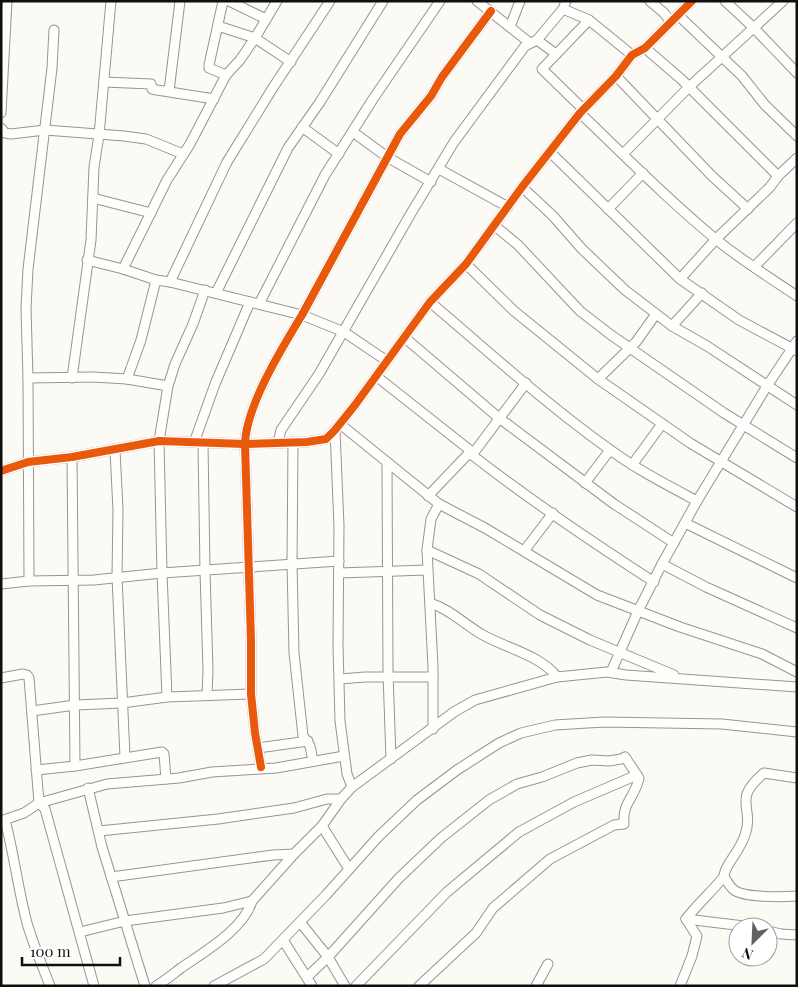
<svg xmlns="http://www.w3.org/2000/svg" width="798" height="987" font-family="'Playfair Display',serif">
<rect width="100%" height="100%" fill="#fcfaf4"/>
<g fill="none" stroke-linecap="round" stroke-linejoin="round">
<defs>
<g id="minor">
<path d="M 223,1 L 209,65 L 209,68 L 226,75"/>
<path d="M 229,1 L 266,19"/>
<path d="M 477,1 L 530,43"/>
<path d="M 650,1 L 664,13 L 670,21"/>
<path d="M 725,1 L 753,27 L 797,73"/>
<path d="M 563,9 L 589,20 L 632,55"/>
<path d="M 678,15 L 742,76 L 765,105 L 797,136"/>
<path d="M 218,26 L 255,38 L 291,62"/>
<path d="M 510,27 L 520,1"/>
<path d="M 537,40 L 556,54"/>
<path d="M 645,48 L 681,79 L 778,176"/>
<path d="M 616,76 L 712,176 L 748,209"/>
<path d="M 104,82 L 151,84 L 152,89 L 157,90 L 214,99"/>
<path d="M 169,91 L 180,1"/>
<path d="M 583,109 L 542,69 L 589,20"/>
<path d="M 1,113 L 7,1"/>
<path d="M 580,113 C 625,156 669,201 718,241 C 743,261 770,278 797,296"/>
<path d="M 302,127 L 339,154"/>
<path d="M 1,128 L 5,133 L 11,134 L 45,130 L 124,136 L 146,139 L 183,154"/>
<path d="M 353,132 L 387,157 L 431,182"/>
<path d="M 550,152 L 680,279 L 739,320 L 797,351"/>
<path d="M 623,154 L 689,87 L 783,1"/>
<path d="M 439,169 L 508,207"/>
<path d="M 522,187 L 553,216 L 582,249 L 625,290 L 672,326 L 707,346 L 797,405"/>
<path d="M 93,198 L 151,213"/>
<path d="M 608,209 L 643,173"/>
<path d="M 495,226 L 518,245 L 580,311 L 611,335 L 724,413 L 797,458"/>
<path d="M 87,260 L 123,269 L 156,280 L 170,282 L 302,315 L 344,332 L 387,361"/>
<path d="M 466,264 L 514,311 L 598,379 L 690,443 L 797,507"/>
<path d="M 754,267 L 797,223"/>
<path d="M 123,269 L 167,180 L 190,144 L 226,75 L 240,60 L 255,38 L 277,1"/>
<path d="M 680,279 L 716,239 L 770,187 L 778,176 L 797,158"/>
<path d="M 170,282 L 227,162 L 274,86 L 330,1"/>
<path d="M 216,293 L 288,148 L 320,102 L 383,1"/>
<path d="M 430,302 C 489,352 546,404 609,449 C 636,469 667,485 697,501"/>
<path d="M 259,304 L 325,175 L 373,99 L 440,1"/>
<path d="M 672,326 L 702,293"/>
<path d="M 404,337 L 499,418 L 614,504 L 674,543"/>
<path d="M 376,376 L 471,451 L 472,455 C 530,500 592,542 654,582"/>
<path d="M 28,378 L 93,377 L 127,379 L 168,386"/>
<path d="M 72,378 L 91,240 L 94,167 L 99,135 L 111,1"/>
<path d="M 127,379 L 141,340 L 156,280"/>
<path d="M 598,379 L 636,342 L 656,314"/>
<path d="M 340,424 L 439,504 L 485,528 L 597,595 L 680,627 L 762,654 L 797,672"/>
<path d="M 335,430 L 339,526 L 338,645 L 340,721 L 347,774 L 352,787"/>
<path d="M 278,442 L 281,430 L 319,374 L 410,215 L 454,142 L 525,46 L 537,40 L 563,9 L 566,1"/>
<path d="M 293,442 L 292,564 L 294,653 L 303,736 L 310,746 L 313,761"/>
<path d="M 115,450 L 118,510 L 117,577 L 125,757"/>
<path d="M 472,455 L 526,383"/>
<path d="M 72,457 L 75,766"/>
<path d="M 387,462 L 388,673 L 391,759"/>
<path d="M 632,465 L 662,424"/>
<path d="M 1,471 L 28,462 L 72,457 L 159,441 L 245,444 L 307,442 L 326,439 L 335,430 L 355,405 L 430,302 L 466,264 L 522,187 L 580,113 L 616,76 L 632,55 L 645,48 L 692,1"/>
<path d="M 585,483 L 610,450"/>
<path d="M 428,496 L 471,451"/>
<path d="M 685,523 L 797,578"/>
<path d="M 427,550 L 479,574 L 540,615 L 590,640 L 674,675"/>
<path d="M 524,551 L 553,513"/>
<path d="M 662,564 L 706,587 L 797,628"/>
<path d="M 339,573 L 427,570"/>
<path d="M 29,581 L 28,378 L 26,309 L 28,269 L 52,68 L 54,30"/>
<path d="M 1,584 L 29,581 L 94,580 L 162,573 L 339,561"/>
<path d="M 430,603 C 450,609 465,625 483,635 C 506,648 542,656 557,677"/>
<path d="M 611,672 L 638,611 L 662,564 L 697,501 L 767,386 L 797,341"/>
<path d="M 1,678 L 23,674 L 27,675 L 29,678 L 39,803 L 45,809 L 94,986"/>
<path d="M 340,679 L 365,677 L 433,677"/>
<path d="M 207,695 L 208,671 L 205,571 L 203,443 L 195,440 L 215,384 L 250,302"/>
<path d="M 167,697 L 162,573 L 159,441 L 168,386 L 175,364 L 193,324 L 205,290"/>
<path d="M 32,711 L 75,705 L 122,703 L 167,697 L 251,694"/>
<path d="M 433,729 L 433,667 L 427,550 L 431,519 L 439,504"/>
<path d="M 258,748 L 308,741"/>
<path d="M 261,767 L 255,733 L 251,694 L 251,641 L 245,444 C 246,406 282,348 302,315 L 400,134 L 431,96 L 442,77 L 491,11"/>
<path d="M 36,770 L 75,766 L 162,752 L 164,754 L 166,779"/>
<path d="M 88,788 L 102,847 L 145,986"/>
<path d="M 5,820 C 14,854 18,889 27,923 C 33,944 42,965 50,986"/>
<path d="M 1,821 L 24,813 L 39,803 L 107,784 L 179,778 L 212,772 L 276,768 L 344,756"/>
<path d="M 322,826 L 349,869"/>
<path d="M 99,831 L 218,819 L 294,808 L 327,799 L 341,799"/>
<path d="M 111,877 L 273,855 L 294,854"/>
<path d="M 724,877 C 727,881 730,887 734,890 C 745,898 783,897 797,896"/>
<path d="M 686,919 C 697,905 710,893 722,879 C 725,876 724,873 726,869 C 732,857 741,848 745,835 C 755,806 731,801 764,773 L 797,778"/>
<path d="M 686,919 L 752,927"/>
<path d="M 300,922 L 328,957 L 345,986"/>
<path d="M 768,931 L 781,934 L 797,935"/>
<path d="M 80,932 L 125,921 L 223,908 L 252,901"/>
<path d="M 283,940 L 312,986"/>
<path d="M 307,977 L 328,957 L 399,878 L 441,838 L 489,800 L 517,784 L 542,777 L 577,763 L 592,760 L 609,761 L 621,759 L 625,757 L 639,778 C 635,798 622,802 624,824 L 614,825 L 550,859 L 493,908 L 476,933 L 419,986"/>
<path d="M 156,986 C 165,981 173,974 181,968 C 204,952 244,929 252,901 L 294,854 L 322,826 L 341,799 L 352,787 L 454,712 L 475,700 L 557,677 L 607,672 L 626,675 L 797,687"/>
<path d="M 214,986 L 264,959 L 326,895 L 379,836 L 417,800 L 457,770 L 499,743 L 521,733 L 555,725 L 604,722 L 722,724 L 797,732"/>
<path d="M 356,986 L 447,892 L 519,832 L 574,802 L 637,775"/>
<path d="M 536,986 L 548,964"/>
<path d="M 680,986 L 692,956 L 697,936 L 686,919"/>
</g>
</defs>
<!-- minor casing -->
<use href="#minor" stroke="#969592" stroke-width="11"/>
<!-- minor -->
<use href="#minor" stroke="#fffefd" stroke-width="9"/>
<defs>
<g id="cycleway">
<path d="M 1,471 L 28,462 L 72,457 L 159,441 L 245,444 L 307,442 L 326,439 L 335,430 L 355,405 L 430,302 L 466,264 L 522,187 L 580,113 L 616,76 L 632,55 L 645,48 L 692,1"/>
<path d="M 261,767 L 255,733 L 251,694 L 251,641 L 245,444 C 246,406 282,348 302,315 L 400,134 L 431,96 L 442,77 L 491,11"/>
</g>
</defs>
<!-- cycleway casing -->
<use href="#cycleway" stroke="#fff" stroke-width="11"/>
<!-- cycleway -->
<use href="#cycleway" stroke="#e8590c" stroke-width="8"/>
</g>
<!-- border -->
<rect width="798" height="987" fill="none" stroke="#0f0f0f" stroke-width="5"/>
<!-- north arrow -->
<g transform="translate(753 942) rotate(204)"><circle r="24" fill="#ffffff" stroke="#9f9f9f"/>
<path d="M0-4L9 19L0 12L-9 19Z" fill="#62615f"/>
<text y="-8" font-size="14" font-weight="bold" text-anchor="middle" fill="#0f0f0f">N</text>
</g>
<!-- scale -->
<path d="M22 957v8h98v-8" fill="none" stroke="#0f0f0f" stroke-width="2.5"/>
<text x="30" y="957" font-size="15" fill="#0f0f0f" stroke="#ffffff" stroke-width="4" paint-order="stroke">100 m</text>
</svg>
